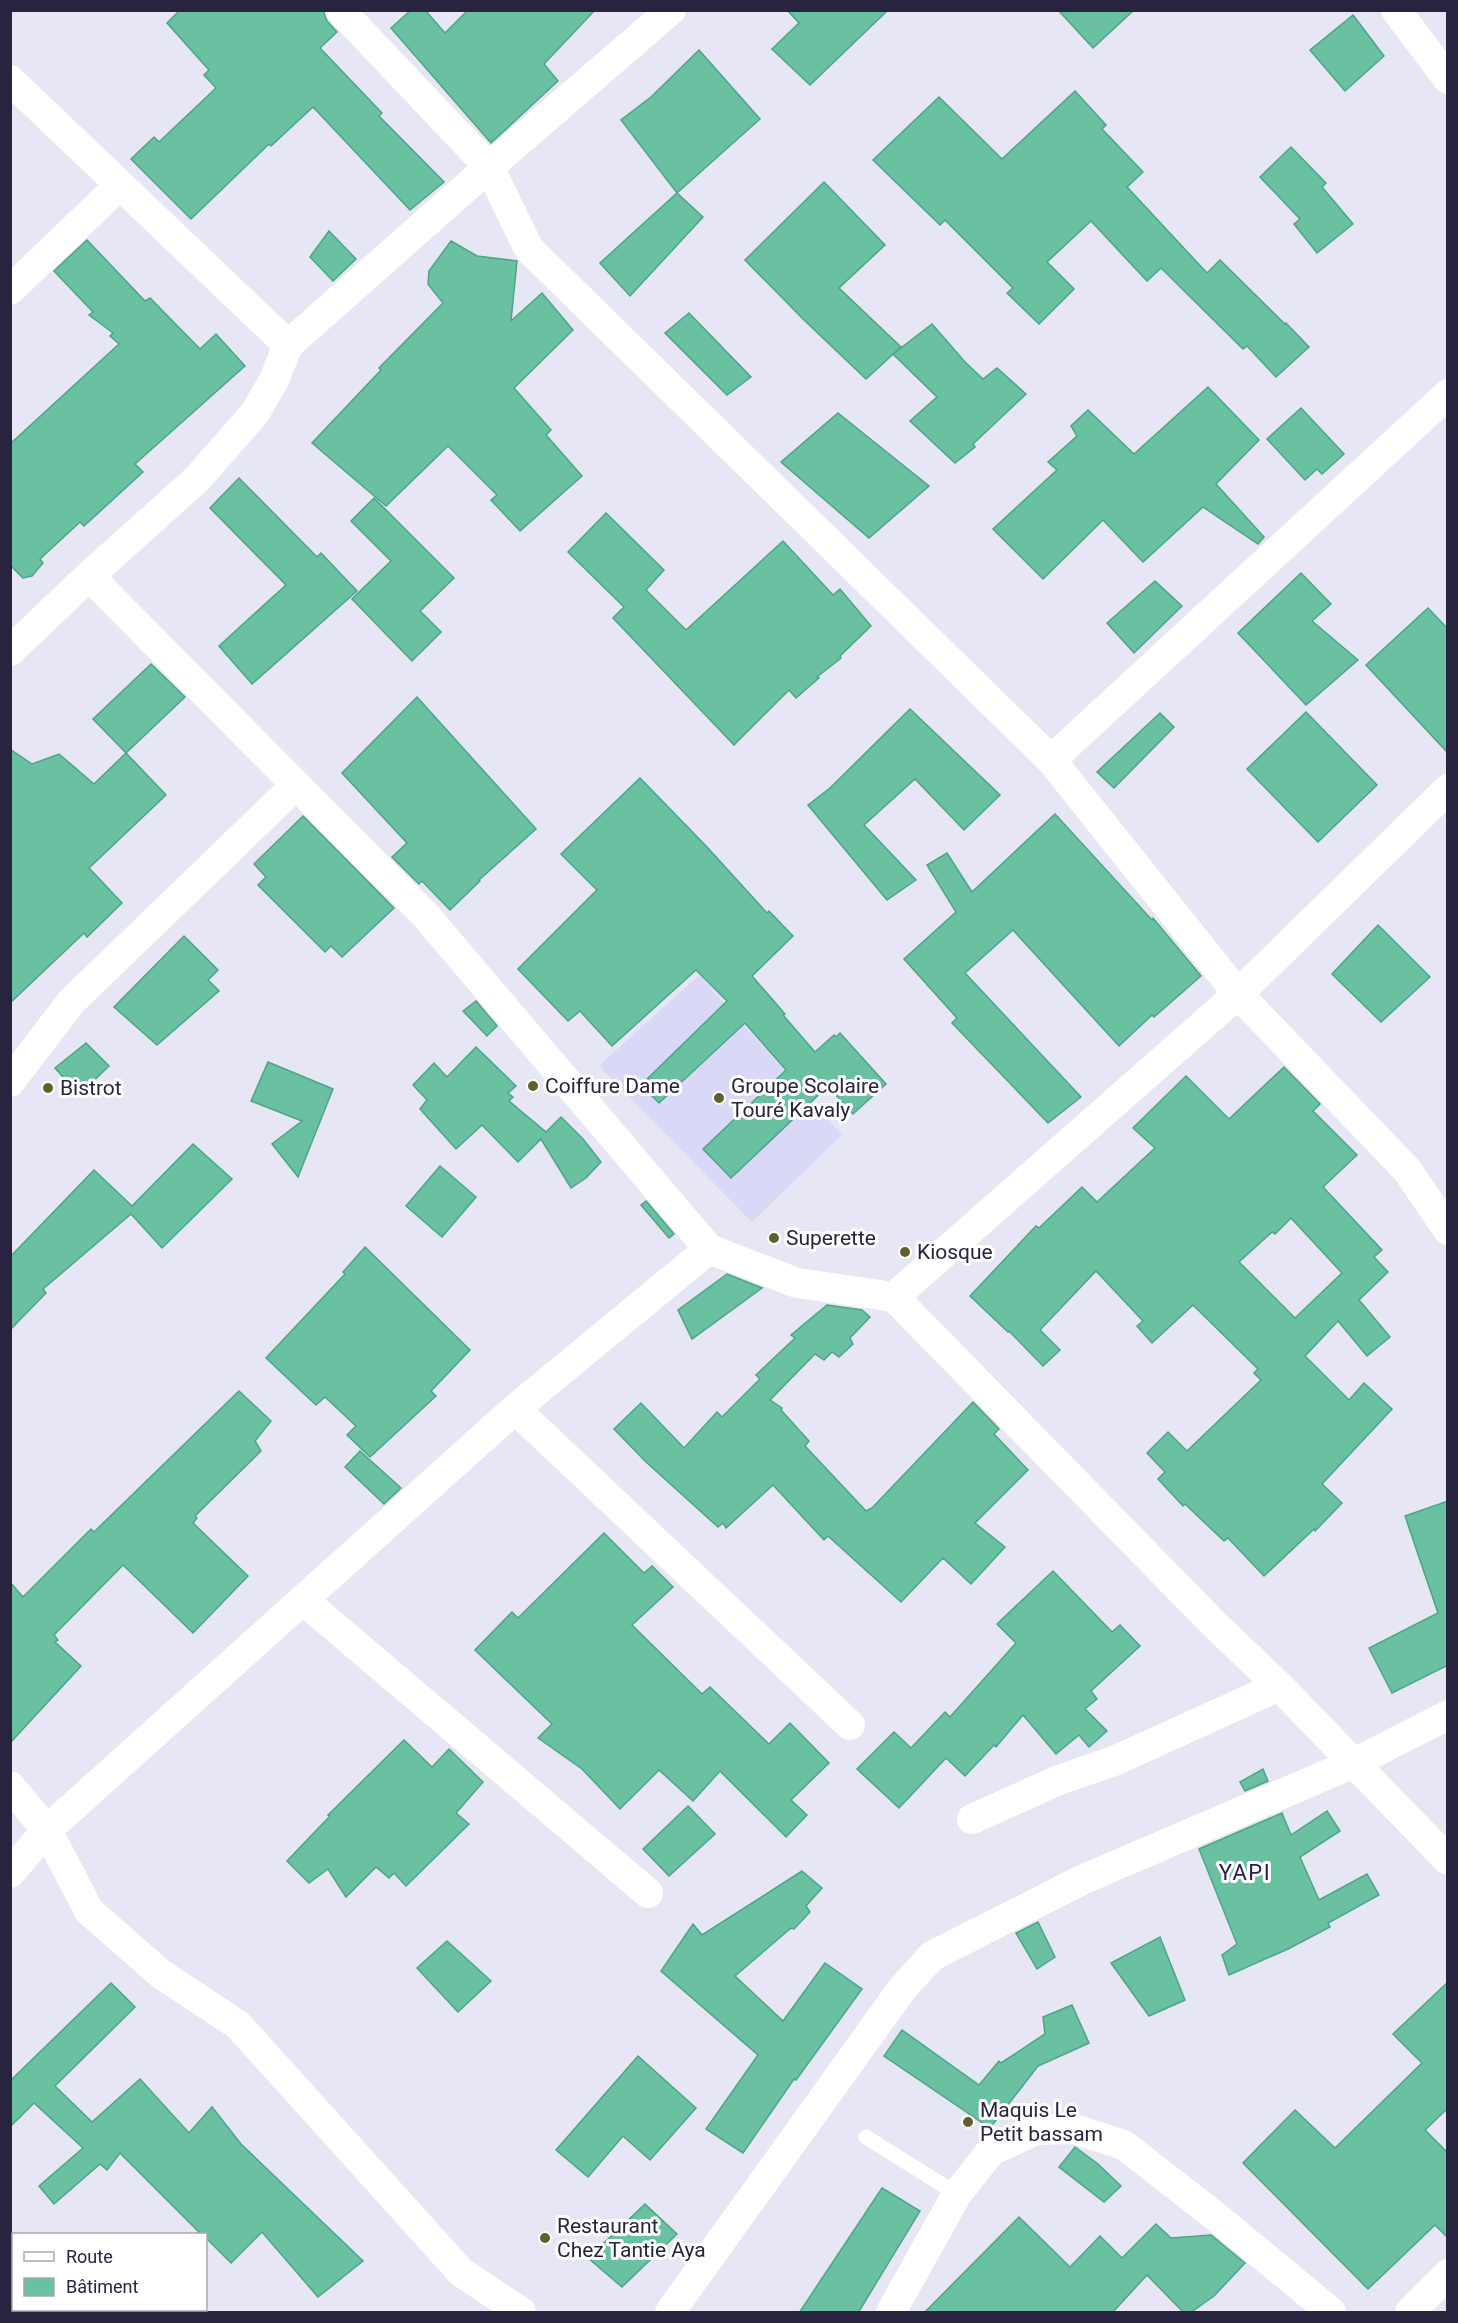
<svg xmlns="http://www.w3.org/2000/svg" width="1458" height="2323" font-family="Roboto,sans-serif">
<rect width="100%" height="100%" fill="#e6e6f4"/>
<!-- built -->
<path fill="#dad8f7" d="M 699,975 L 842,1135 L 752,1222 L 599,1066 Z"/>
<!-- building -->
<g fill="#69c1a2" stroke="#4ca587" stroke-width="1.5" fill-rule="evenodd">
<path d="M 180,10 L 323,10 L 327,21 L 337,32 L 320,48 L 382,113 L 379,116 L 444,182 L 410,210 L 313,107 L 271,146 L 269,144 L 191,219 L 131,159 L 154,137 L 159,142 L 216,88 L 204,75 L 209,70 L 167,23 Z"/>
<path d="M 411,10 L 425,10 L 445,33 L 468,10 L 595,10 L 544,64 L 558,81 L 491,143 L 391,28 Z"/>
<path d="M 787,10 L 888,10 L 810,85 L 772,49 L 799,23 Z"/>
<path d="M 1058,10 L 1134,10 L 1093,48 Z"/>
<path d="M 1353,15 L 1384,56 L 1345,91 L 1310,50 Z"/>
<path d="M 699,50 L 760,119 L 677,193 L 621,120 L 651,97 Z"/>
<path d="M 1075,91 L 1106,125 L 1102,129 L 1143,172 L 1127,187 L 1207,273 L 1220,260 L 1285,324 L 1286,323 L 1309,347 L 1276,377 L 1247,346 L 1243,349 L 1161,268 L 1147,281 L 1091,221 L 1047,262 L 1074,289 L 1039,324 L 1007,293 L 1013,288 L 945,220 L 940,225 L 873,160 L 939,97 L 1002,159 Z"/>
<path d="M 1291,147 L 1326,183 L 1322,187 L 1353,224 L 1317,253 L 1294,224 L 1300,219 L 1260,177 Z"/>
<path d="M 824,182 L 885,245 L 839,288 L 901,347 L 866,379 L 804,320 L 745,260 Z"/>
<path d="M 677,193 L 703,217 L 630,296 L 600,263 Z"/>
<path d="M 329,231 L 356,259 L 333,281 L 310,257 Z"/>
<path d="M 87,240 L 145,301 L 150,298 L 200,349 L 216,334 L 245,366 L 135,464 L 143,472 L 84,526 L 80,522 L 40,559 L 43,563 L 32,576 L 23,578 L 10,565 L 10,444 L 119,344 L 110,336 L 113,333 L 89,315 L 93,312 L 54,271 Z"/>
<path d="M 451,241 L 477,256 L 517,261 L 511,321 L 542,293 L 573,330 L 514,388 L 551,430 L 546,435 L 582,476 L 520,531 L 491,500 L 497,495 L 448,446 L 386,506 L 312,443 L 381,370 L 379,368 L 443,303 L 428,284 L 429,271 Z"/>
<path d="M 689,313 L 751,377 L 727,395 L 665,333 Z"/>
<path d="M 932,324 L 965,362 L 983,379 L 997,368 L 1026,394 L 973,444 L 975,447 L 955,463 L 910,421 L 937,397 L 893,354 Z"/>
<path d="M 1208,387 L 1259,440 L 1216,484 L 1264,537 L 1258,544 L 1203,507 L 1143,562 L 1103,520 L 1043,579 L 993,529 L 1057,470 L 1048,462 L 1077,436 L 1071,426 L 1088,410 L 1134,454 Z"/>
<path d="M 1301,408 L 1344,454 L 1322,474 L 1317,469 L 1305,480 L 1267,439 Z"/>
<path d="M 838,413 L 929,486 L 869,538 L 781,462 Z"/>
<path d="M 239,478 L 317,557 L 321,553 L 357,591 L 252,684 L 219,646 L 286,585 L 210,508 Z"/>
<path d="M 374,498 L 454,578 L 420,611 L 441,632 L 412,661 L 352,599 L 391,561 L 351,521 Z"/>
<path d="M 606,513 L 664,570 L 646,590 L 686,630 L 783,541 L 833,595 L 840,589 L 871,626 L 840,656 L 841,658 L 817,677 L 819,678 L 796,698 L 789,690 L 734,745 L 613,618 L 624,607 L 568,552 Z"/>
<path d="M 1301,573 L 1331,604 L 1312,621 L 1358,660 L 1306,705 L 1238,633 Z"/>
<path d="M 1155,581 L 1182,606 L 1134,653 L 1107,623 Z"/>
<path d="M 1428,608 L 1448,629 L 1448,753 L 1366,665 Z"/>
<path d="M 151,664 L 185,697 L 126,753 L 93,719 Z"/>
<path d="M 417,697 L 536,829 L 479,880 L 480,881 L 450,910 L 422,881 L 419,884 L 392,857 L 407,843 L 342,773 Z"/>
<path d="M 910,709 L 1000,795 L 964,830 L 915,779 L 864,825 L 916,880 L 887,900 L 808,805 L 830,788 Z"/>
<path d="M 1306,712 L 1377,785 L 1318,842 L 1247,769 Z"/>
<path d="M 1160,713 L 1174,727 L 1114,788 L 1097,772 Z"/>
<path d="M 10,749 L 32,764 L 59,754 L 94,784 L 126,753 L 166,795 L 89,868 L 122,903 L 87,937 L 84,933 L 10,1003 Z"/>
<path d="M 640,778 L 707,847 L 767,913 L 769,911 L 793,936 L 752,976 L 785,1014 L 783,1015 L 815,1052 L 834,1035 L 836,1037 L 840,1033 L 886,1084 L 853,1114 L 828,1086 L 731,1178 L 703,1149 L 786,1070 L 745,1023 L 659,1103 L 641,1085 L 727,1001 L 696,970 L 612,1046 L 580,1011 L 568,1021 L 518,969 L 597,890 L 561,854 Z"/>
<path d="M 1055,814 L 1152,920 L 1153,918 L 1201,976 L 1154,1017 L 1152,1015 L 1119,1046 L 1013,930 L 965,973 L 1081,1097 L 1048,1123 L 952,1023 L 957,1018 L 904,959 L 956,912 L 927,865 L 947,853 L 972,892 Z"/>
<path d="M 303,816 L 394,908 L 342,957 L 331,946 L 325,952 L 258,885 L 266,877 L 254,864 Z"/>
<path d="M 1378,925 L 1430,977 L 1381,1022 L 1332,974 Z"/>
<path d="M 184,936 L 218,970 L 208,980 L 219,991 L 157,1045 L 114,1007 Z"/>
<path d="M 476,1001 L 497,1026 L 487,1036 L 463,1011 Z"/>
<path d="M 86,1043 L 109,1066 L 79,1095 L 55,1068 Z"/>
<path d="M 476,1047 L 516,1086 L 508,1093 L 513,1097 L 509,1101 L 546,1132 L 561,1117 L 583,1139 L 601,1162 L 586,1178 L 571,1188 L 541,1139 L 518,1162 L 482,1125 L 456,1149 L 420,1109 L 427,1100 L 413,1085 L 434,1063 L 447,1077 Z"/>
<path d="M 268,1062 L 333,1089 L 298,1177 L 272,1144 L 302,1121 L 251,1101 Z"/>
<path d="M 1284,1067 L 1320,1104 L 1313,1111 L 1357,1155 L 1323,1187 L 1382,1250 L 1374,1257 L 1388,1272 L 1359,1300 L 1390,1337 L 1367,1356 L 1338,1321 L 1305,1356 L 1349,1400 L 1364,1383 L 1392,1409 L 1322,1484 L 1342,1503 L 1315,1531 L 1314,1529 L 1264,1576 L 1228,1538 L 1224,1541 L 1185,1504 L 1183,1506 L 1158,1479 L 1165,1472 L 1147,1453 L 1168,1432 L 1187,1451 L 1261,1380 L 1254,1373 L 1258,1369 L 1193,1305 L 1152,1343 L 1137,1326 L 1143,1321 L 1096,1271 L 1040,1330 L 1060,1350 L 1043,1366 L 1009,1331 L 1008,1332 L 970,1296 L 1036,1226 L 1039,1228 L 1082,1187 L 1097,1202 L 1155,1148 L 1133,1128 L 1186,1076 L 1229,1119 ZM 1291,1218 L 1342,1273 L 1295,1318 L 1239,1262 L 1272,1232 L 1275,1234 Z"/>
<path d="M 193,1144 L 232,1179 L 162,1248 L 131,1214 L 43,1289 L 46,1293 L 10,1330 L 10,1257 L 94,1170 L 132,1206 Z"/>
<path d="M 440,1166 L 476,1197 L 442,1237 L 406,1206 Z"/>
<path d="M 646,1201 L 674,1234 L 669,1238 L 641,1205 Z"/>
<path d="M 365,1247 L 470,1350 L 431,1391 L 436,1396 L 370,1457 L 347,1435 L 356,1426 L 325,1397 L 316,1405 L 266,1358 L 345,1274 L 343,1272 Z"/>
<path d="M 727,1274 L 762,1288 L 692,1339 L 678,1310 Z"/>
<path d="M 827,1305 L 862,1310 L 870,1317 L 850,1338 L 853,1344 L 839,1357 L 832,1352 L 824,1360 L 815,1354 L 770,1400 L 782,1408 L 781,1410 L 809,1441 L 805,1446 L 866,1511 L 872,1508 L 973,1402 L 999,1429 L 994,1434 L 1028,1470 L 975,1523 L 1005,1547 L 971,1584 L 943,1558 L 901,1602 L 828,1536 L 824,1540 L 773,1485 L 726,1528 L 723,1523 L 718,1527 L 646,1462 L 614,1429 L 641,1403 L 684,1448 L 717,1412 L 722,1417 L 760,1379 L 756,1375 L 795,1338 L 791,1335 Z"/>
<path d="M 239,1391 L 271,1421 L 255,1441 L 261,1451 L 195,1516 L 197,1518 L 193,1523 L 248,1576 L 193,1633 L 123,1565 L 54,1635 L 58,1640 L 55,1642 L 81,1666 L 10,1743 L 10,1582 L 23,1597 L 91,1529 L 94,1532 Z"/>
<path d="M 360,1451 L 401,1488 L 384,1504 L 345,1467 Z"/>
<path d="M 1448,1501 L 1448,1665 L 1392,1693 L 1369,1648 L 1438,1613 L 1405,1516 Z"/>
<path d="M 604,1533 L 644,1573 L 652,1566 L 673,1587 L 632,1625 L 702,1694 L 710,1687 L 769,1744 L 790,1723 L 829,1763 L 791,1800 L 807,1815 L 786,1837 L 720,1771 L 693,1801 L 659,1770 L 620,1809 L 582,1769 L 538,1738 L 552,1724 L 475,1650 L 512,1612 L 518,1618 Z"/>
<path d="M 1053,1571 L 1112,1632 L 1120,1625 L 1140,1646 L 1091,1691 L 1097,1699 L 1085,1709 L 1107,1731 L 1089,1747 L 1079,1735 L 1056,1754 L 1023,1715 L 996,1747 L 994,1745 L 965,1776 L 946,1758 L 899,1808 L 857,1769 L 894,1732 L 911,1748 L 945,1712 L 950,1717 L 1016,1643 L 997,1624 Z"/>
<path d="M 404,1740 L 432,1767 L 449,1749 L 483,1782 L 456,1813 L 469,1824 L 406,1886 L 394,1873 L 389,1878 L 376,1867 L 346,1897 L 328,1869 L 309,1883 L 287,1861 L 330,1816 L 328,1815 Z"/>
<path d="M 1263,1769 L 1268,1781 L 1245,1791 L 1240,1782 Z"/>
<path d="M 688,1806 L 715,1834 L 669,1876 L 643,1849 Z"/>
<path d="M 1327,1811 L 1340,1831 L 1300,1857 L 1319,1900 L 1367,1874 L 1379,1895 L 1328,1923 L 1330,1927 L 1288,1949 L 1229,1975 L 1222,1955 L 1237,1944 L 1199,1849 L 1282,1813 L 1291,1835 Z"/>
<path d="M 802,1871 L 822,1888 L 806,1906 L 810,1912 L 794,1929 L 791,1928 L 735,1976 L 783,2021 L 825,1963 L 862,1989 L 796,2080 L 794,2079 L 743,2153 L 706,2129 L 758,2055 L 661,1971 L 693,1924 L 702,1935 Z"/>
<path d="M 1038,1922 L 1055,1957 L 1037,1969 L 1016,1933 Z"/>
<path d="M 1160,1937 L 1185,2000 L 1149,2016 L 1111,1963 Z"/>
<path d="M 447,1941 L 491,1981 L 458,2012 L 417,1968 Z"/>
<path d="M 1448,1982 L 1448,2108 L 1425,2130 L 1448,2153 L 1448,2238 L 1435,2225 L 1368,2289 L 1243,2163 L 1295,2110 L 1335,2148 L 1422,2063 L 1393,2034 Z"/>
<path d="M 111,1983 L 135,2007 L 55,2086 L 92,2122 L 140,2079 L 189,2133 L 212,2107 L 241,2144 L 363,2261 L 318,2297 L 262,2232 L 231,2263 L 206,2238 L 206,2235 L 202,2235 L 120,2153 L 107,2170 L 100,2164 L 54,2204 L 39,2186 L 83,2148 L 34,2103 L 10,2127 L 10,2081 Z"/>
<path d="M 1072,2005 L 1089,2043 L 1038,2066 L 990,2128 L 884,2056 L 902,2030 L 979,2085 L 999,2061 L 1001,2063 L 1045,2034 L 1043,2017 Z"/>
<path d="M 638,2056 L 696,2108 L 650,2160 L 623,2136 L 588,2177 L 556,2150 Z"/>
<path d="M 1075,2147 L 1098,2164 L 1121,2186 L 1104,2202 L 1059,2167 Z"/>
<path d="M 882,2188 L 920,2211 L 858,2313 L 799,2313 Z"/>
<path d="M 645,2204 L 677,2234 L 622,2287 L 588,2258 Z"/>
<path d="M 1019,2217 L 1070,2267 L 1100,2236 L 1122,2258 L 1156,2224 L 1171,2238 L 1211,2235 L 1245,2263 L 1214,2296 L 1190,2313 L 1184,2313 L 1147,2275 L 1112,2313 L 924,2313 Z"/>
</g>
<g fill="none" stroke-linecap="round" stroke-linejoin="round">
<!-- lane -->
<path stroke="#fff" stroke-width="15" d="M 866,2137 L 957,2194"/>
<!-- street -->
<g stroke="#fff" stroke-width="30">
<path d="M 340,10 L 489,167 L 529,249 L 1051,760 L 1238,994 L 1407,1170 L 1448,1230"/>
<path d="M 1396,10 L 1448,79"/>
<path d="M 10,80 L 288,345"/>
<path d="M 10,290 L 120,185"/>
<path d="M 89,576 L 426,916 L 709,1249"/>
<path d="M 10,651 L 89,576 L 197,479 L 255,413 L 274,380 L 288,345 L 489,167 L 671,10"/>
<path d="M 1051,760 L 1448,394"/>
<path d="M 10,1082 L 71,1002 L 296,785"/>
<path d="M 894,1297 L 1238,994 L 1448,789"/>
<path d="M 515,1409 L 850,1725"/>
<path d="M 303,1600 L 648,1893"/>
<path d="M 10,1786 L 47,1830 L 89,1911 L 161,1974 L 238,2025 L 461,2272 L 521,2312"/>
<path d="M 972,1819 L 1059,1780 L 1114,1761 L 1279,1686"/>
<path d="M 10,1873 L 47,1830 L 515,1409 L 709,1249 L 797,1283 L 894,1297 L 1214,1624 L 1279,1686 L 1448,1860"/>
<path d="M 16,2310 L 20,2312"/>
<path d="M 670,2312 L 902,1989 L 932,1956 L 1082,1880 L 1354,1763 L 1448,1715"/>
<path d="M 891,2312 L 957,2194 L 991,2151 L 1036,2130 L 1074,2129 L 1124,2145 L 1215,2216 L 1331,2312"/>
<path d="M 1410,2312 L 1448,2274"/>
</g>
</g>
<!-- markers -->
<g fill="#60602c" stroke="#fff" stroke-width="2">
<circle cx="533" cy="1086" r="6"/>
<circle cx="48" cy="1088" r="6"/>
<circle cx="719" cy="1098" r="6"/>
<circle cx="774" cy="1238" r="6"/>
<circle cx="905" cy="1252" r="6"/>
<circle cx="968" cy="2122" r="6"/>
<circle cx="545" cy="2238" r="6"/>
</g>
<g text-anchor="middle" stroke-width="6" stroke-linejoin="round" paint-order="stroke">
<!-- poi labels -->
<g font-size="21" fill="#28243f" stroke="#fff" text-anchor="start">
<text x="545" y="1093">Coiffure Dame</text>
<text x="731" y="1093">Groupe Scolaire<tspan x="731" dy="24">Touré Kavaly</tspan></text>
<text x="60" y="1095">Bistrot</text>
<text x="786" y="1245">Superette</text>
<text x="917" y="1259">Kiosque</text>
<text x="980" y="2117">Maquis Le<tspan x="980" dy="24">Petit bassam</tspan></text>
<text x="557" y="2233">Restaurant<tspan x="557" dy="24">Chez Tantie Aya</tspan></text>
</g>
<!-- neighbourhood labels -->
<g font-size="22" letter-spacing="1.5" fill="#291d55" stroke="#fff">
<text x="1245" y="1880">YAPI</text>
</g>
</g>
<!-- border -->
<rect width="1458" height="2323" fill="none" stroke="#28243f" stroke-width="24"/>
<!-- legend -->
<rect x="12" y="2233" width="195" height="78" fill="#ffffff" stroke="#a9a7b2" stroke-width="1.5"/>
<rect x="24" y="2252" width="30" height="9" fill="#ffffff" stroke="#a9a7b2" stroke-width="1.5"/>
<text x="66" y="2263" font-size="18" fill="#28243f">Route</text>
<rect x="24" y="2278" width="30" height="18" fill="#69c1a2" stroke="#a9a7b2" stroke-width="1.5"/>
<text x="66" y="2293" font-size="18" fill="#28243f">Bâtiment</text>
</svg>
